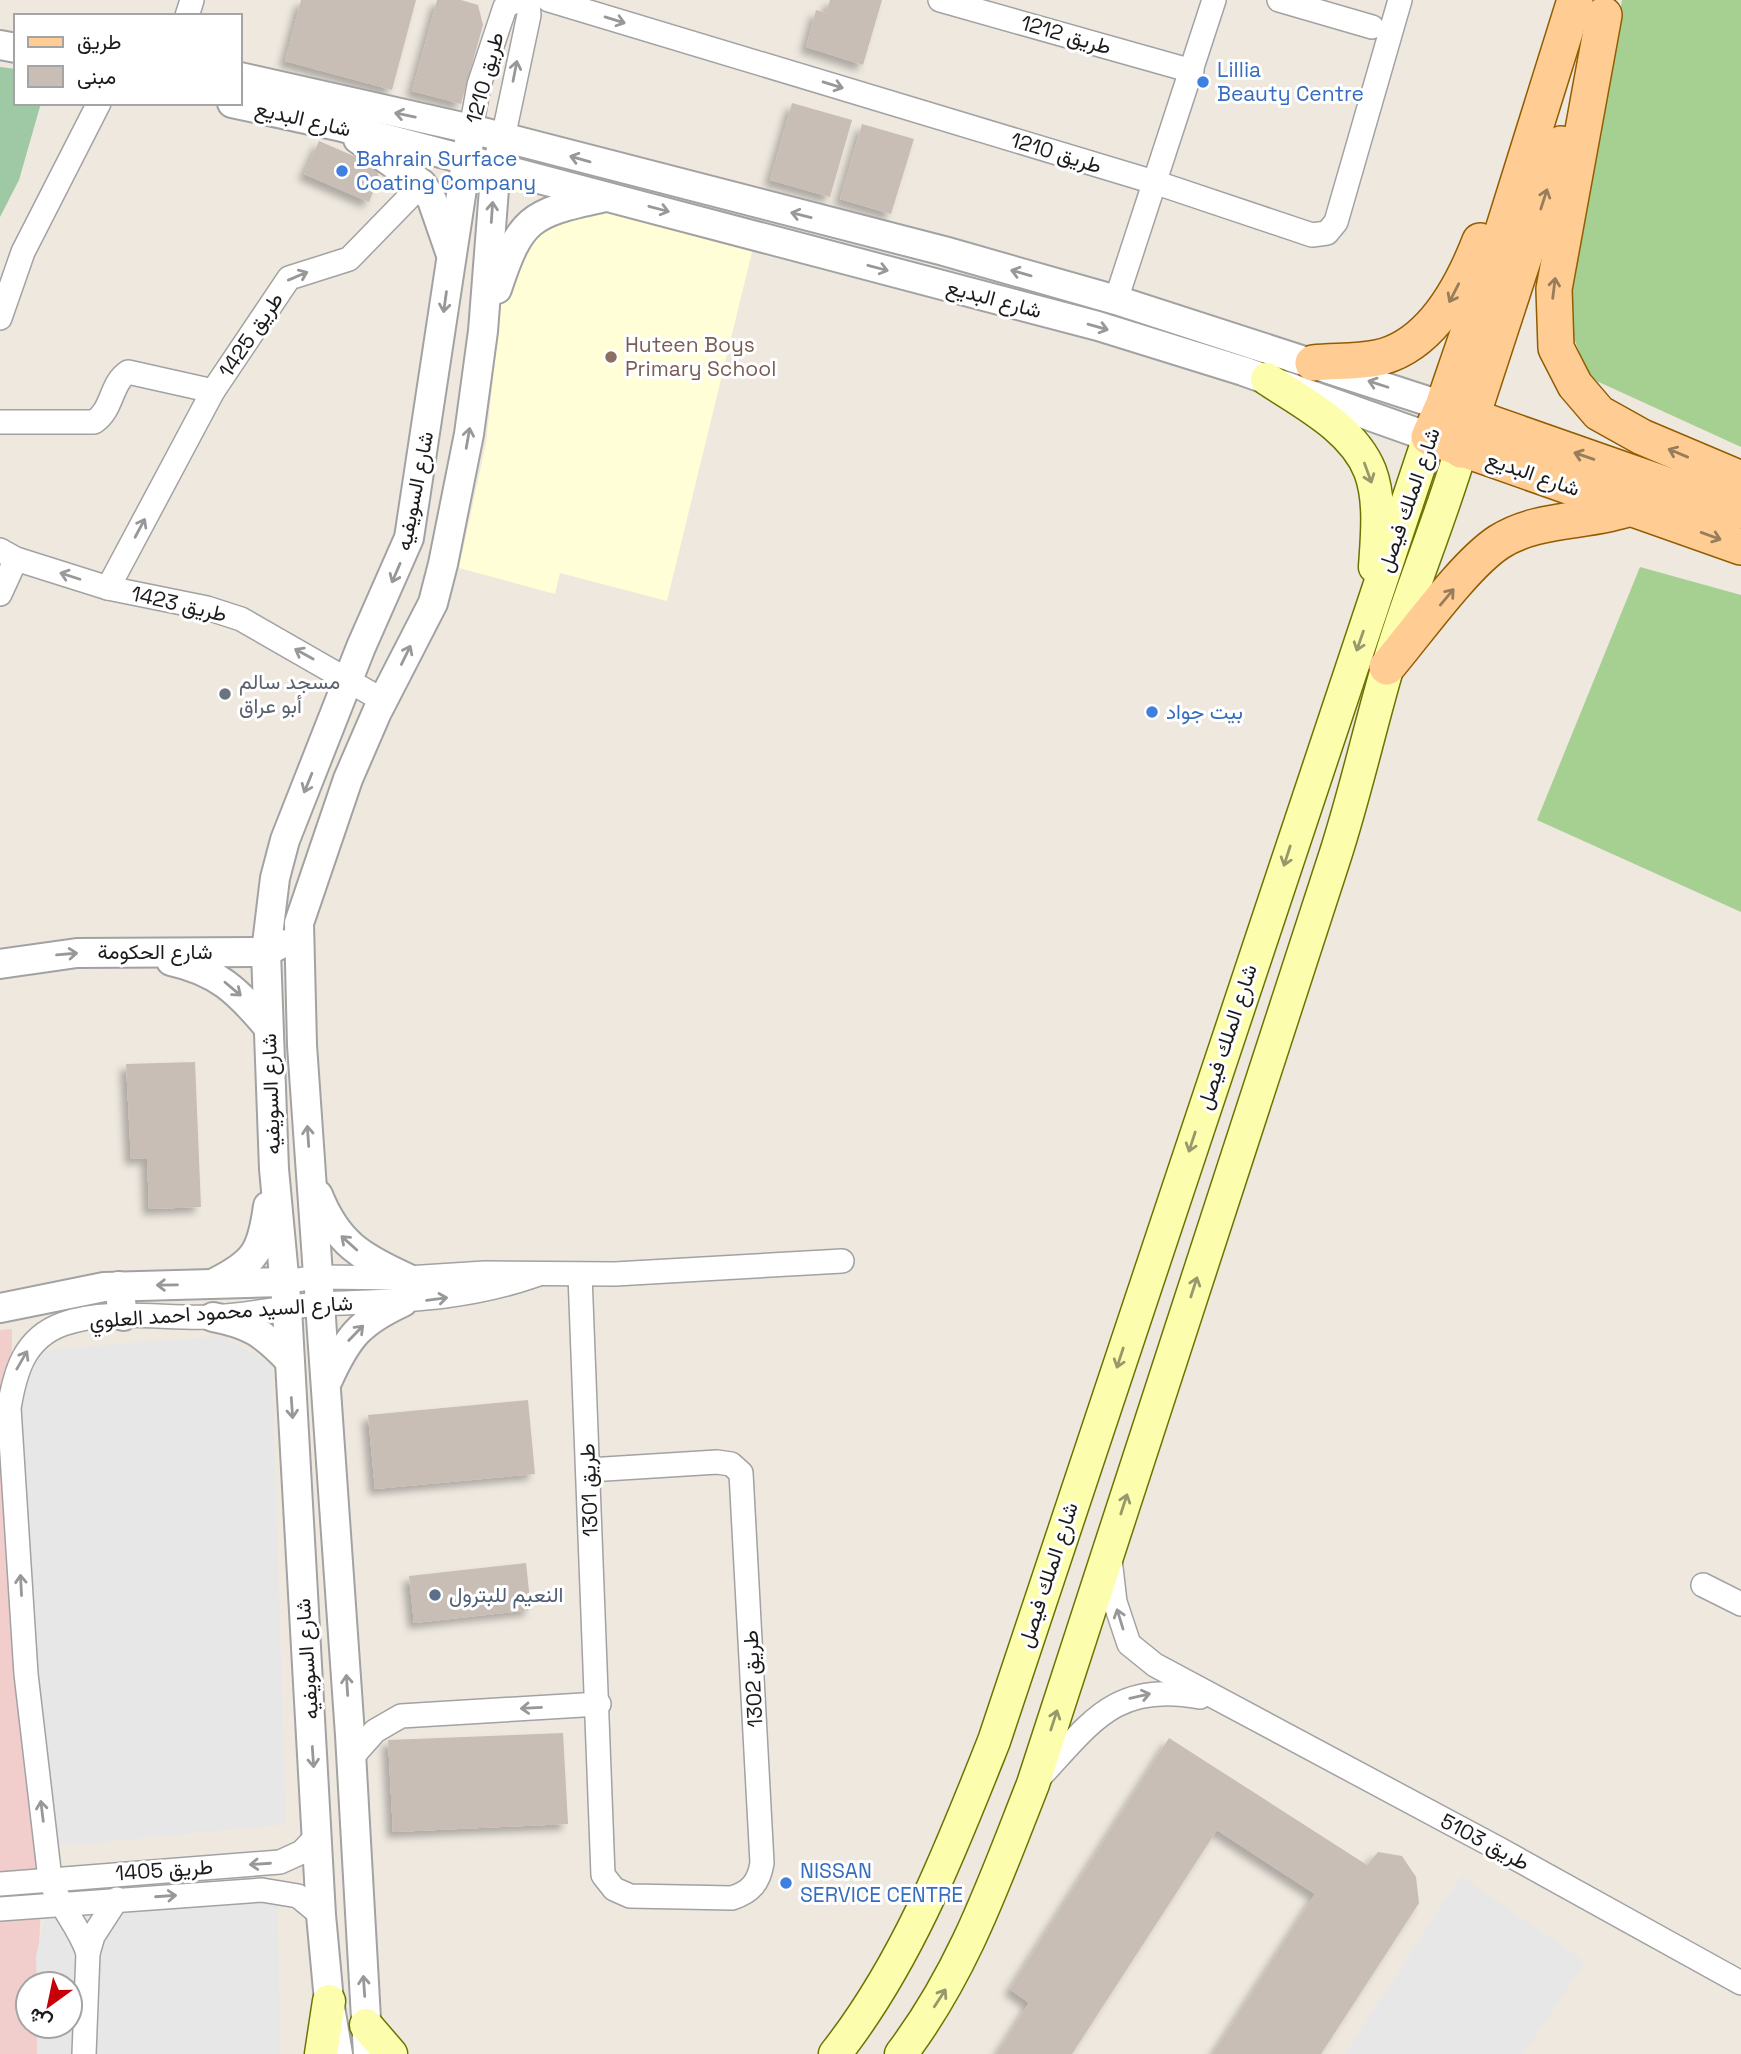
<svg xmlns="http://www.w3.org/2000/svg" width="1741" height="2054" font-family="'Space Grotesk',Vazirmatn,sans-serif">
<defs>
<filter id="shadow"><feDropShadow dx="-6" dy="6" stdDeviation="3.5" flood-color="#0004"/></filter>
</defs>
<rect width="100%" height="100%" fill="#eee8df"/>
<!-- commercial -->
<path fill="#f1cdcc" d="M 12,1329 L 11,1409 L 44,1848 L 37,1984 L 28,1984 L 28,2026 L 37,2026 L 37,2054 L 0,2054 L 0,1330 Z"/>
<!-- education -->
<path fill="#fffed7" d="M 575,204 L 753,248 L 667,601 L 560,573 L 555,594 L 459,568 L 486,443 L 505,271 L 540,219 Z"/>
<!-- forest -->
<g fill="#a5d091">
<path d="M 1622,0 L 1741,0 L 1741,447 L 1590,378 L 1566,319 Z"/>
<path d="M 1640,567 L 1741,595 L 1741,912 L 1537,820 Z"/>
</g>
<!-- cemetery -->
<path fill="#9fc8a4" d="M 0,67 L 16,69 L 16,103 L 41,103 L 19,180 L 0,217 Z"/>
<!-- parking -->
<g fill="#e7e7e7">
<path d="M 222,1336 L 272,1364 L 286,1824 L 44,1848 L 11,1409 L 44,1350 Z"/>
<path d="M 1461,1876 L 1585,1962 L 1524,2054 L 1345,2054 Z"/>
<path d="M 277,1881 L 280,2054 L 37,2054 L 37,2026 L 70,2026 L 70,1984 L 37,1984 L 36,1956 L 49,1902 Z"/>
</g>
<!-- building -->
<g fill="#c9beb5" filter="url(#shadow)">
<path d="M 301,0 L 416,0 L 392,90 L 285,61 Z"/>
<path d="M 437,0 L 461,0 L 478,5 L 483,25 L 461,104 L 412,91 Z"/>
<path d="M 830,0 L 882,0 L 863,65 L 806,47 L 816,10 L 826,13 Z"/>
<path d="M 792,103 L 852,120 L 830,197 L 770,180 Z"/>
<path d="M 862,124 L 914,139 L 891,214 L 840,199 Z"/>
<path d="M 319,141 L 370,163 L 377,169 L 379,177 L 369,202 L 304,174 Z"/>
<path d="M 195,1062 L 201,1207 L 149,1209 L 147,1158 L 131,1159 L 126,1064 Z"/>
<path d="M 528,1400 L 535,1474 L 375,1489 L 368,1415 Z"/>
<path d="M 526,1563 L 531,1610 L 414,1623 L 409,1576 Z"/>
<path d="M 563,1733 L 568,1824 L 393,1832 L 388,1740 Z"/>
<path d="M 1169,1738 L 1367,1865 L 1378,1852 L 1402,1856 L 1416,1877 L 1419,1903 L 1321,2054 L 1213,2054 L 1315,1894 L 1217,1830 L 1072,2054 L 997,2054 L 1029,2003 L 1010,1989 Z"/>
</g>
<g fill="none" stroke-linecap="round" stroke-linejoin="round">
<defs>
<g id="minor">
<path d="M 549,0 L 1157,183 L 1312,235 L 1327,233 L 1336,222 L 1400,0"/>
<path d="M 940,0 L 1192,71"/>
<path d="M 1279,0 L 1372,27"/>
<path d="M 187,16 L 192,0"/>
<path d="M 471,129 L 479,85 L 505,7 L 516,0"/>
<path d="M 503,138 L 529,15 L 528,0"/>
<path d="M 1116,300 L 1214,0"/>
<path d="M 0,318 L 23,252 L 99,103"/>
<path d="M 0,422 L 94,422 C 113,410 110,384 128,372 L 213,391"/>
<path d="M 0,550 L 16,559 L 108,588 L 207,608 L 241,619 L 384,701"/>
<path d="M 108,588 L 213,391 L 289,278 L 349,259 L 422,184"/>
<path d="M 0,594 L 16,559"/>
<path d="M 580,1275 L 603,1875 L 614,1889 L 630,1896 L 732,1898 C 751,1892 759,1882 762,1863 L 741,1473 L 731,1464 L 717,1462 L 589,1470"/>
<path d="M 284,1282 L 317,1277 L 407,1278 L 485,1273 L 615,1274 L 842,1261"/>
<path d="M 1110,1559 L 1115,1602 L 1129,1644 L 1155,1665 L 1499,1849 L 1741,1983"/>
<path d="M 1703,1585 L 1741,1604"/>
<path d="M 351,1758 L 375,1731 L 401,1716 L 599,1704"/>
<path d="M 1037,1780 C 1091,1723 1114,1681 1200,1697"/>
<path d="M 0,1884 L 280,1862 L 302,1852 L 318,1835"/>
<path d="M 0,1909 L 262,1890 L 298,1896 L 321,1915"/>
<path d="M 88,1953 C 79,1925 59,1907 50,1879 L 26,1674 L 9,1408 C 15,1372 24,1338 63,1324 C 109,1308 163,1319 211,1317 C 248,1316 285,1306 322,1304 C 398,1300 462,1301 536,1275"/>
<path d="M 84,2054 L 88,1953 L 93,1936 L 117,1899"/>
</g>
<g id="tertiary">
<path d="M 0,45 L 16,48"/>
<path d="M 240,77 L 471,129 L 944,251 L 1116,300 L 1443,406"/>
<path d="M 232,103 L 338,126 L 1098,326 L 1243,371 L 1429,437"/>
<path d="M 358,139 L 422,184 L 432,200 L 450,252"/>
<path d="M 497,289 C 520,219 530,213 601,198"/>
<path d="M 171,961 C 217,971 238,991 268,1027"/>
<path d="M 0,964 L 77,953 L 266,952 L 281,944"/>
<path d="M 318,1195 C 337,1243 361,1257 407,1278"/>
<path d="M 216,1282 C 256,1262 262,1250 268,1206"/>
<path d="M 119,1286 L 123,1316"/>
<path d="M 0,1308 L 104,1287 L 284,1282"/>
<path d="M 213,1317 C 250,1324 263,1333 289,1360"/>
<path d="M 328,1380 C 348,1336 360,1322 403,1302"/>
<path d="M 338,2054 L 329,2001 L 321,1915 L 287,1308 L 274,1169 L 266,952 L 275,878 L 285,840 L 361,647 L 409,538 L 471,129"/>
<path d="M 368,2054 L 350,1735 L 302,1045 L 299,923 L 348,779 L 377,712 L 433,603 L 443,564 L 469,434 L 483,331 L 494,189 L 503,138"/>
</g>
<g id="secondary">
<path d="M 1267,379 C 1303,403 1353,428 1370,471 C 1381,500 1377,537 1375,567"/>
<path d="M 366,2025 L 391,2054"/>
<path d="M 321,2054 L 329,2001"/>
<path d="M 835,2054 C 908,1961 951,1849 994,1741 L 1429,437"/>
<path d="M 901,2054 C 964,1971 995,1880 1033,1784 L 1335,856 C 1355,794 1369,731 1387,669 C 1408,595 1439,524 1461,450"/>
</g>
<g id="primary">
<path d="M 1575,0 L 1500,240 L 1443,406 L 1429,437 L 1741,547"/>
<path d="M 1604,15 L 1554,289 L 1556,348 L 1575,385 L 1599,413 L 1642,437 L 1741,479"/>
<path d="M 1313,363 C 1334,361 1357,362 1377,358 C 1430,347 1462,287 1480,241"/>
<path d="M 1450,409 L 1741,511"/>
<path d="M 1461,450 L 1561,144"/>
<path d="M 1387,667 C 1416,633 1464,565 1499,542 C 1538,517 1588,523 1630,508"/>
</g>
</defs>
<!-- minor casing -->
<use href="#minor" stroke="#a2a2a2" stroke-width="26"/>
<!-- tertiary casing -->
<use href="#tertiary" stroke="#a2a2a2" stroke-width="32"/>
<!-- secondary casing -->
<use href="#secondary" stroke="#6b7400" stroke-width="35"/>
<!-- primary casing -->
<use href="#primary" stroke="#925d00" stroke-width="38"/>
<!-- minor -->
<use href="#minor" stroke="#fff" stroke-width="23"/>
<!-- tertiary -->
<use href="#tertiary" stroke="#fff" stroke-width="28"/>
<!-- secondary -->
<use href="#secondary" stroke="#fcfead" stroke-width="32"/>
<!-- primary -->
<use href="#primary" stroke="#ffcd93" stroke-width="35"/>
</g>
<!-- one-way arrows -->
<defs><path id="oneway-shaft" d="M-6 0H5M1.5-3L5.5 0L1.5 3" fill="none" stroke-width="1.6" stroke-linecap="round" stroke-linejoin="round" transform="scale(1.75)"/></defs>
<g stroke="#989898">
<use href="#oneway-shaft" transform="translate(615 20) rotate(17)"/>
<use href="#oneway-shaft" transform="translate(515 71) rotate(-79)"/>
<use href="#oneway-shaft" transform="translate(833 85) rotate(17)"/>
<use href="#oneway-shaft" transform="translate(405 115) rotate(-168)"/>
<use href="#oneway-shaft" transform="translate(580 159) rotate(-164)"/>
<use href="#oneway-shaft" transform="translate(659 209) rotate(15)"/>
<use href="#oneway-shaft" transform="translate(492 212) rotate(-86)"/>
<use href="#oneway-shaft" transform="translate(801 215) rotate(-166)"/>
<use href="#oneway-shaft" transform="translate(878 268) rotate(15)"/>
<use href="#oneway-shaft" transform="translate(1021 273) rotate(-164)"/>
<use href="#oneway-shaft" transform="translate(298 276) rotate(-23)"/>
<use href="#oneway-shaft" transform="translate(445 302) rotate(98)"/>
<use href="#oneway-shaft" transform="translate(1098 327) rotate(16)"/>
<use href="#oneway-shaft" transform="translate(1378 384) rotate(-162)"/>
<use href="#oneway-shaft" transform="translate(468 438) rotate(-80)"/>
<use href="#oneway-shaft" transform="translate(140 528) rotate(-62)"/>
<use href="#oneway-shaft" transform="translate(396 573) rotate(113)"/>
<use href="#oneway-shaft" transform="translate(70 576) rotate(-162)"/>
<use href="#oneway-shaft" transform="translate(304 654) rotate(-151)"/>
<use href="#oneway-shaft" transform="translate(406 655) rotate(-64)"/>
<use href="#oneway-shaft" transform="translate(308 783) rotate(112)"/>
<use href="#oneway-shaft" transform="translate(67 954) rotate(-5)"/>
<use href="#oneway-shaft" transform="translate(233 989) rotate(40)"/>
<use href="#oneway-shaft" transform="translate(308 1136) rotate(-94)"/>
<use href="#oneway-shaft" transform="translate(349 1243) rotate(-138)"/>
<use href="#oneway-shaft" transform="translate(167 1285) rotate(179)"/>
<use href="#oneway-shaft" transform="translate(437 1299) rotate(-7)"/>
<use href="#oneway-shaft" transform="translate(356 1333) rotate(-46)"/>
<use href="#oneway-shaft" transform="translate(22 1360) rotate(-60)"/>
<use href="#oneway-shaft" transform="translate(292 1408) rotate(86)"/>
<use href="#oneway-shaft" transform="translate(21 1585) rotate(-93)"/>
<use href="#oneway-shaft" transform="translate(1120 1619) rotate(-107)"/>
<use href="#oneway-shaft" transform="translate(347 1685) rotate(-94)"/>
<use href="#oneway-shaft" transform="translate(1140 1696) rotate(-13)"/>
<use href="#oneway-shaft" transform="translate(531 1708) rotate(177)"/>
<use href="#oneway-shaft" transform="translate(313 1757) rotate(86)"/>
<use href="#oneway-shaft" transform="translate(42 1811) rotate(-97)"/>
<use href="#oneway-shaft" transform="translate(260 1864) rotate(176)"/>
<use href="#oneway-shaft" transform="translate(166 1896) rotate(-4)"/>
<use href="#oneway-shaft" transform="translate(364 1986) rotate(-94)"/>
</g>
<g stroke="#987d5d">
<use href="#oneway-shaft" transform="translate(1544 199) rotate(-72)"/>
<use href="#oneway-shaft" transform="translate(1554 288) rotate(-83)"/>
<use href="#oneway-shaft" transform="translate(1454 293) rotate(117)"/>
<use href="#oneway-shaft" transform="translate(1678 453) rotate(-157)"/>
<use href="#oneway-shaft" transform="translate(1584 456) rotate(-161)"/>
<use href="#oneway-shaft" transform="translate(1711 536) rotate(20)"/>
<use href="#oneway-shaft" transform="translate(1447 597) rotate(-50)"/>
</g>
<g stroke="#97986b">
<use href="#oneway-shaft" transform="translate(1368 473) rotate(70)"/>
<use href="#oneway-shaft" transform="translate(1360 641) rotate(109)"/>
<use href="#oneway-shaft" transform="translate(1287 856) rotate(108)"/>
<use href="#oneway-shaft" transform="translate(1192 1142) rotate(108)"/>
<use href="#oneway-shaft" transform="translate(1194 1287) rotate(-72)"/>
<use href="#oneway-shaft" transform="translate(1120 1358) rotate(108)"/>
<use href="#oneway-shaft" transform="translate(1124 1504) rotate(-72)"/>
<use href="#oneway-shaft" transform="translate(1054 1720) rotate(-72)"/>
<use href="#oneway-shaft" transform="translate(940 1998) rotate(-57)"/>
</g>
<!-- markers -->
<g fill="#3f7fe0" stroke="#fff" stroke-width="2.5">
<circle cx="1203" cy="82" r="7"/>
<circle cx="342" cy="171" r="7"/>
<circle cx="1152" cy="712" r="7"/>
<circle cx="786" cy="1883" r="7"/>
</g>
<circle fill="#8d6e63" stroke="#fff" stroke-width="2.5" cx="611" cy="357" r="7"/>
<circle fill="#6b7280" stroke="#fff" stroke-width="2.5" cx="225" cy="694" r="7"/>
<circle fill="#5c6f8a" stroke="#fff" stroke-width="2.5" cx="435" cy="1595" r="7"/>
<g text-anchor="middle" stroke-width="6" stroke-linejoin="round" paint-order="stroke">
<!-- street labels -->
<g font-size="21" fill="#1b1b1b" stroke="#fff">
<text transform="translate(1066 35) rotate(16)" y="7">طريق 1212</text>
<text transform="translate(485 78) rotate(-75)" y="7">طريق 1210</text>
<text transform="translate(303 119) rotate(13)" y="7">شارع البديع</text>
<text transform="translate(1056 153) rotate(17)" y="7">طريق 1210</text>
<text transform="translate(994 299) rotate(15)" y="7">شارع البديع</text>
<text transform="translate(251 335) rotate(-56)" y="7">طريق 1425</text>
<text transform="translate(1533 474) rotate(19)" y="7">شارع البديع</text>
<text transform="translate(415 491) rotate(-79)" y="7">شارع السويفيه</text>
<text transform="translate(1409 500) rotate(-71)" y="7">شارع الملك فيصل</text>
<text transform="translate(179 604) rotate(13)" y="7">طريق 1423</text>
<text x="155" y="959">شارع الحكومة</text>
<text transform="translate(1227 1037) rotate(-72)" y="7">شارع الملك فيصل</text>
<text transform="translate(271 1094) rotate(-92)" y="7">شارع السويفيه</text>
<text transform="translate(221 1312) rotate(-4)" y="7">شارع السيد محمود احمد العلوي</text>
<text transform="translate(589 1490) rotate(-92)" y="7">طريق 1301</text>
<text transform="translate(1048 1575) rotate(-72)" y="7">شارع الملك فيصل</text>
<text transform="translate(307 1659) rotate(-94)" y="7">شارع السويفيه</text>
<text transform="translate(753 1679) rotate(-93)" y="7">طريق 1302</text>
<text transform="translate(1485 1842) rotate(28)" y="7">طريق 5103</text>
<text transform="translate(164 1870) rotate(-4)" y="7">طريق 1405</text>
</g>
<!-- shop labels -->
<g font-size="21" fill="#366cbe" stroke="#fff" text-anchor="start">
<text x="1217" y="77">Lillia<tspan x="1217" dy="24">Beauty Centre</tspan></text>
<text x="356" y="166">Bahrain Surface<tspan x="356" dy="24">Coating Company</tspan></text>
<text x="1166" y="719">بيت جواد</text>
<text x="800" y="1878">NISSAN<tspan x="800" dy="24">SERVICE CENTRE</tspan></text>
</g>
<!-- education labels -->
<g font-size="21" fill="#785e54" stroke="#fff" text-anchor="start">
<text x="625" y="352">Huteen Boys<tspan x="625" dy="24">Primary School</tspan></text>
</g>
<!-- worship labels -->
<g font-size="21" fill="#5b616d" stroke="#fff" text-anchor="start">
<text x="239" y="689">مسجد سالم<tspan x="239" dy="24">أبو عراق</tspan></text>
</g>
<!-- service labels -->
<g font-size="21" fill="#4e5e75" stroke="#fff" text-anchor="start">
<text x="449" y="1602">النعيم للبترول</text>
</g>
</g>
<!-- legend -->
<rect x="14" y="14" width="228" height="91" fill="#ffffff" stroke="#a4a4a4" stroke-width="2"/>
<rect x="28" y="37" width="35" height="10" fill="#ffcd93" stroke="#a4a4a4" stroke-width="2"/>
<text x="77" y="49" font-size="21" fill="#1b1b1b">طريق</text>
<rect x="28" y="66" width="35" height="21" fill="#c9beb5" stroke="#a4a4a4" stroke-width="2"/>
<text x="77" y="84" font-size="21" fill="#1b1b1b">مبنى</text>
<!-- north arrow -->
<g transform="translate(49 2005) rotate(213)"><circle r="33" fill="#ffffff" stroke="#a4a4a4" stroke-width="2"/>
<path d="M0-5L12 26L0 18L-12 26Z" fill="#c60006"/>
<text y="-10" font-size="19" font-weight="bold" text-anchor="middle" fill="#1b1b1b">ش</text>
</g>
</svg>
